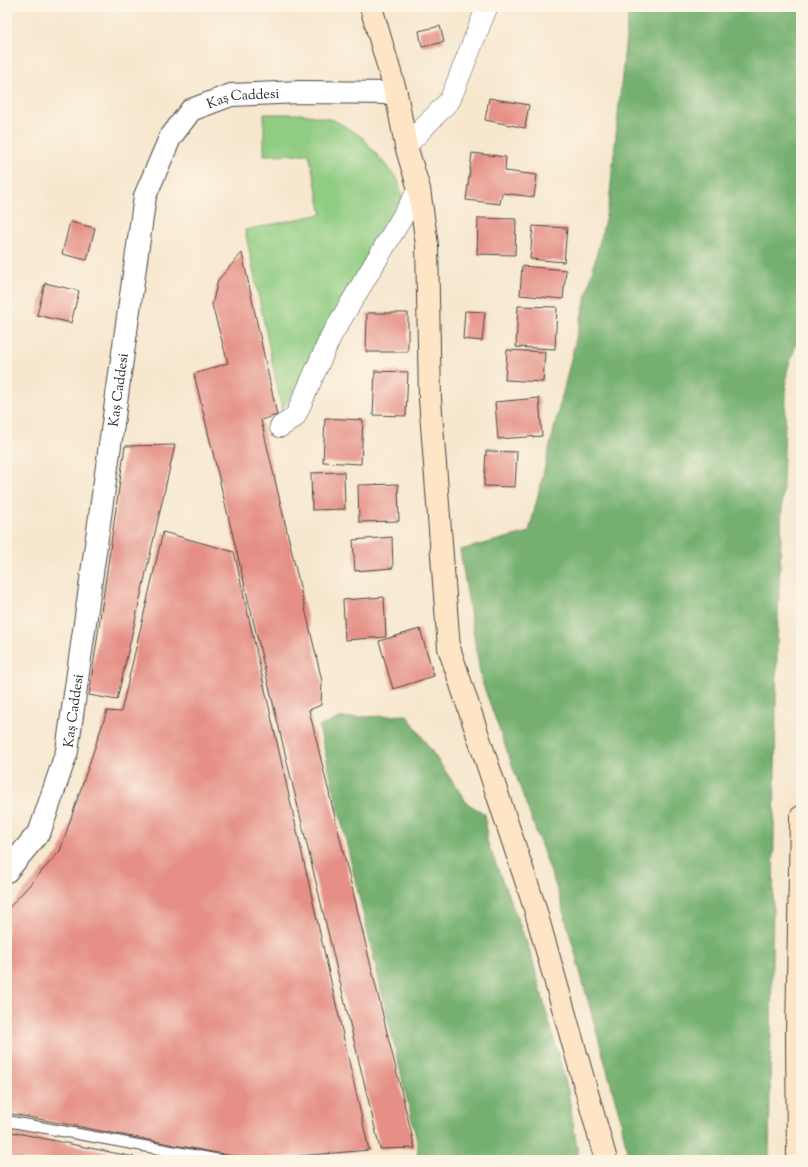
<svg xmlns="http://www.w3.org/2000/svg" width="808" height="1167" font-family="'Sorts Mill Goudy',serif">
<rect width="100%" height="100%" fill="#fcf5e5"/>
<filter id="ink" filterUnits="userSpaceOnUse"><feTurbulence type="fractalNoise" baseFrequency=".025" numOctaves="2"/><feDisplacementMap in="SourceGraphic" scale="8" xChannelSelector="R" yChannelSelector="G"/><feConvolveMatrix kernelMatrix="1 2 1 2 8 2 1 2 1" color-interpolation-filters="sRGB"/></filter>
<filter id="wash" filterUnits="userSpaceOnUse"><feTurbulence type="fractalNoise" baseFrequency=".012" numOctaves="4" result="noise"/><feDisplacementMap in="SourceGraphic" scale="16" xChannelSelector="R" yChannelSelector="G"/><feGaussianBlur stdDeviation="0.9" result="paint"/><feColorMatrix in="noise" values="0 0 0 0 0 0 0 0 0 0 0 0 0 0 0 0 0 1.4 0 .05"/><feComposite in="paint" operator="in"/></filter>
<g filter="url(#wash)">
<rect width="100%" height="100%" fill="#f7e7cf"/>
<!-- green -->
<path fill="#90cc82" stroke="#5e7c56" d="M 264,114 L 303,114 L 334,120 L 362,137 L 398,180 L 404,205 L 282,410 L 245,230 L 322,214 L 309,154 L 264,155 Z"/>
<!-- forest -->
<g fill="#74b070" stroke="#506e4e">
<path d="M 629,7 L 801,7 L 801,330 L 787,371 L 777,644 L 769,1160 L 629,1160 L 620,1117 L 559,895 L 481,679 L 460,550 L 529,532 L 609,203 Z"/>
<path d="M 407,715 L 467,803 L 485,814 L 487,841 L 530,951 L 568,1091 L 579,1160 L 417,1160 L 418,1146 L 319,727 L 340,718 Z"/>
</g>
<g id="blocks">
<!-- building -->
<g fill="#e58f86">
<path d="M 440,26 L 444,42 L 422,47 L 419,31 Z"/>
<path d="M 489,98 L 529,105 L 525,128 L 485,120 Z"/>
<path d="M 472,153 L 506,157 L 505,171 L 537,175 L 534,197 L 502,193 L 500,204 L 466,200 Z"/>
<path d="M 478,218 L 516,219 L 515,255 L 477,254 Z"/>
<path d="M 70,222 L 95,228 L 87,260 L 62,254 Z"/>
<path d="M 533,226 L 567,228 L 564,262 L 530,259 Z"/>
<path d="M 242,253 L 277,415 L 261,420 L 322,681 L 321,705 L 309,710 L 415,1148 L 380,1149 L 194,374 L 228,363 L 212,305 L 218,280 Z"/>
<path d="M 522,266 L 566,270 L 563,299 L 520,295 Z"/>
<path d="M 45,283 L 79,291 L 71,323 L 37,315 Z"/>
<path d="M 518,306 L 557,307 L 555,349 L 516,347 Z"/>
<path d="M 465,311 L 485,312 L 482,341 L 463,339 Z"/>
<path d="M 367,313 L 408,313 L 408,352 L 366,352 Z"/>
<path d="M 507,350 L 545,352 L 543,382 L 505,380 Z"/>
<path d="M 375,371 L 408,372 L 406,416 L 373,415 Z"/>
<path d="M 539,398 L 542,436 L 498,439 L 495,402 Z"/>
<path d="M 325,418 L 363,420 L 361,464 L 323,462 Z"/>
<path d="M 175,445 L 117,700 L 89,695 L 125,446 Z"/>
<path d="M 486,451 L 517,452 L 515,487 L 484,486 Z"/>
<path d="M 344,472 L 345,509 L 312,510 L 311,473 Z"/>
<path d="M 398,484 L 399,521 L 359,522 L 358,485 Z"/>
<path d="M 163,532 L 234,552 L 369,1150 L 254,1160 L 7,1113 L 7,910 L 60,851 L 107,711 L 121,712 Z"/>
<path d="M 392,537 L 393,568 L 355,571 L 353,540 Z"/>
<path d="M 384,597 L 386,637 L 345,640 L 343,600 Z"/>
<path d="M 420,629 L 434,676 L 393,689 L 379,641 Z"/>
<path d="M 7,1131 L 134,1157 L 133,1160 L 7,1160 Z"/>
</g>
</g>
</g>
<g filter="url(#ink)">
<use href="#blocks" fill-opacity="0" stroke="#4a4744" stroke-width="1"/>
<g fill="none" stroke-linecap="round" stroke-linejoin="round">
<defs>
<path id="service" d="M 7,1121 L 220,1160"/>
<g id="minor">
<path d="M 406,146 L 450,100 L 487,7"/>
<path d="M 280,427 L 295,417 L 331,336 L 419,189"/>
</g>
<g id="tertiary">
<path id="s1" d="M 7,871 L 40,831 L 67,751 L 145,196 L 170,138 L 191,110 L 231,95 L 301,92 L 396,93"/>
</g>
<g id="secondary">
<path d="M 371,7 L 396,93 L 406,146 L 419,189 L 427,245 L 430,399 L 449,648 L 534,905 L 606,1160"/>
<path d="M 798,1160 L 797,1034 L 801,817"/>
</g>
</defs>
<!-- service casing -->
<use href="#service" stroke="#4a4744" stroke-width="12"/>
<!-- minor casing -->
<use href="#minor" stroke="#4a4744" stroke-width="22"/>
<!-- tertiary casing -->
<use href="#tertiary" stroke="#4a4744" stroke-width="24"/>
<!-- secondary casing -->
<use href="#secondary" stroke="#4a4744" stroke-width="24"/>
<!-- service -->
<use href="#service" stroke="#fff" stroke-width="10"/>
<!-- minor -->
<use href="#minor" stroke="#fff" stroke-width="21"/>
<!-- tertiary -->
<use href="#tertiary" stroke="#fff" stroke-width="22"/>
<!-- secondary -->
<use href="#secondary" stroke="#fde5c5" stroke-width="22"/>
</g>
</g>
<g text-anchor="middle" stroke-width="3" stroke-linejoin="round" paint-order="stroke">
<!-- street labels -->
<g font-size="14" fill="#2b2b2b" stroke="#fcf5e5">
<text dy="5" stroke="none"><textPath href="#s1" startOffset="849">Kaş Caddesi</textPath></text>
<text dy="5" stroke="none"><textPath href="#s1" startOffset="501">Kaş Caddesi</textPath></text>
<text dy="5" stroke="none"><textPath href="#s1" startOffset="177">Kaş Caddesi</textPath></text>
</g>
</g>
<!-- margin -->
<rect width="808" height="1167" fill="none" stroke="#fcf5e5" stroke-width="24"/>
</svg>
